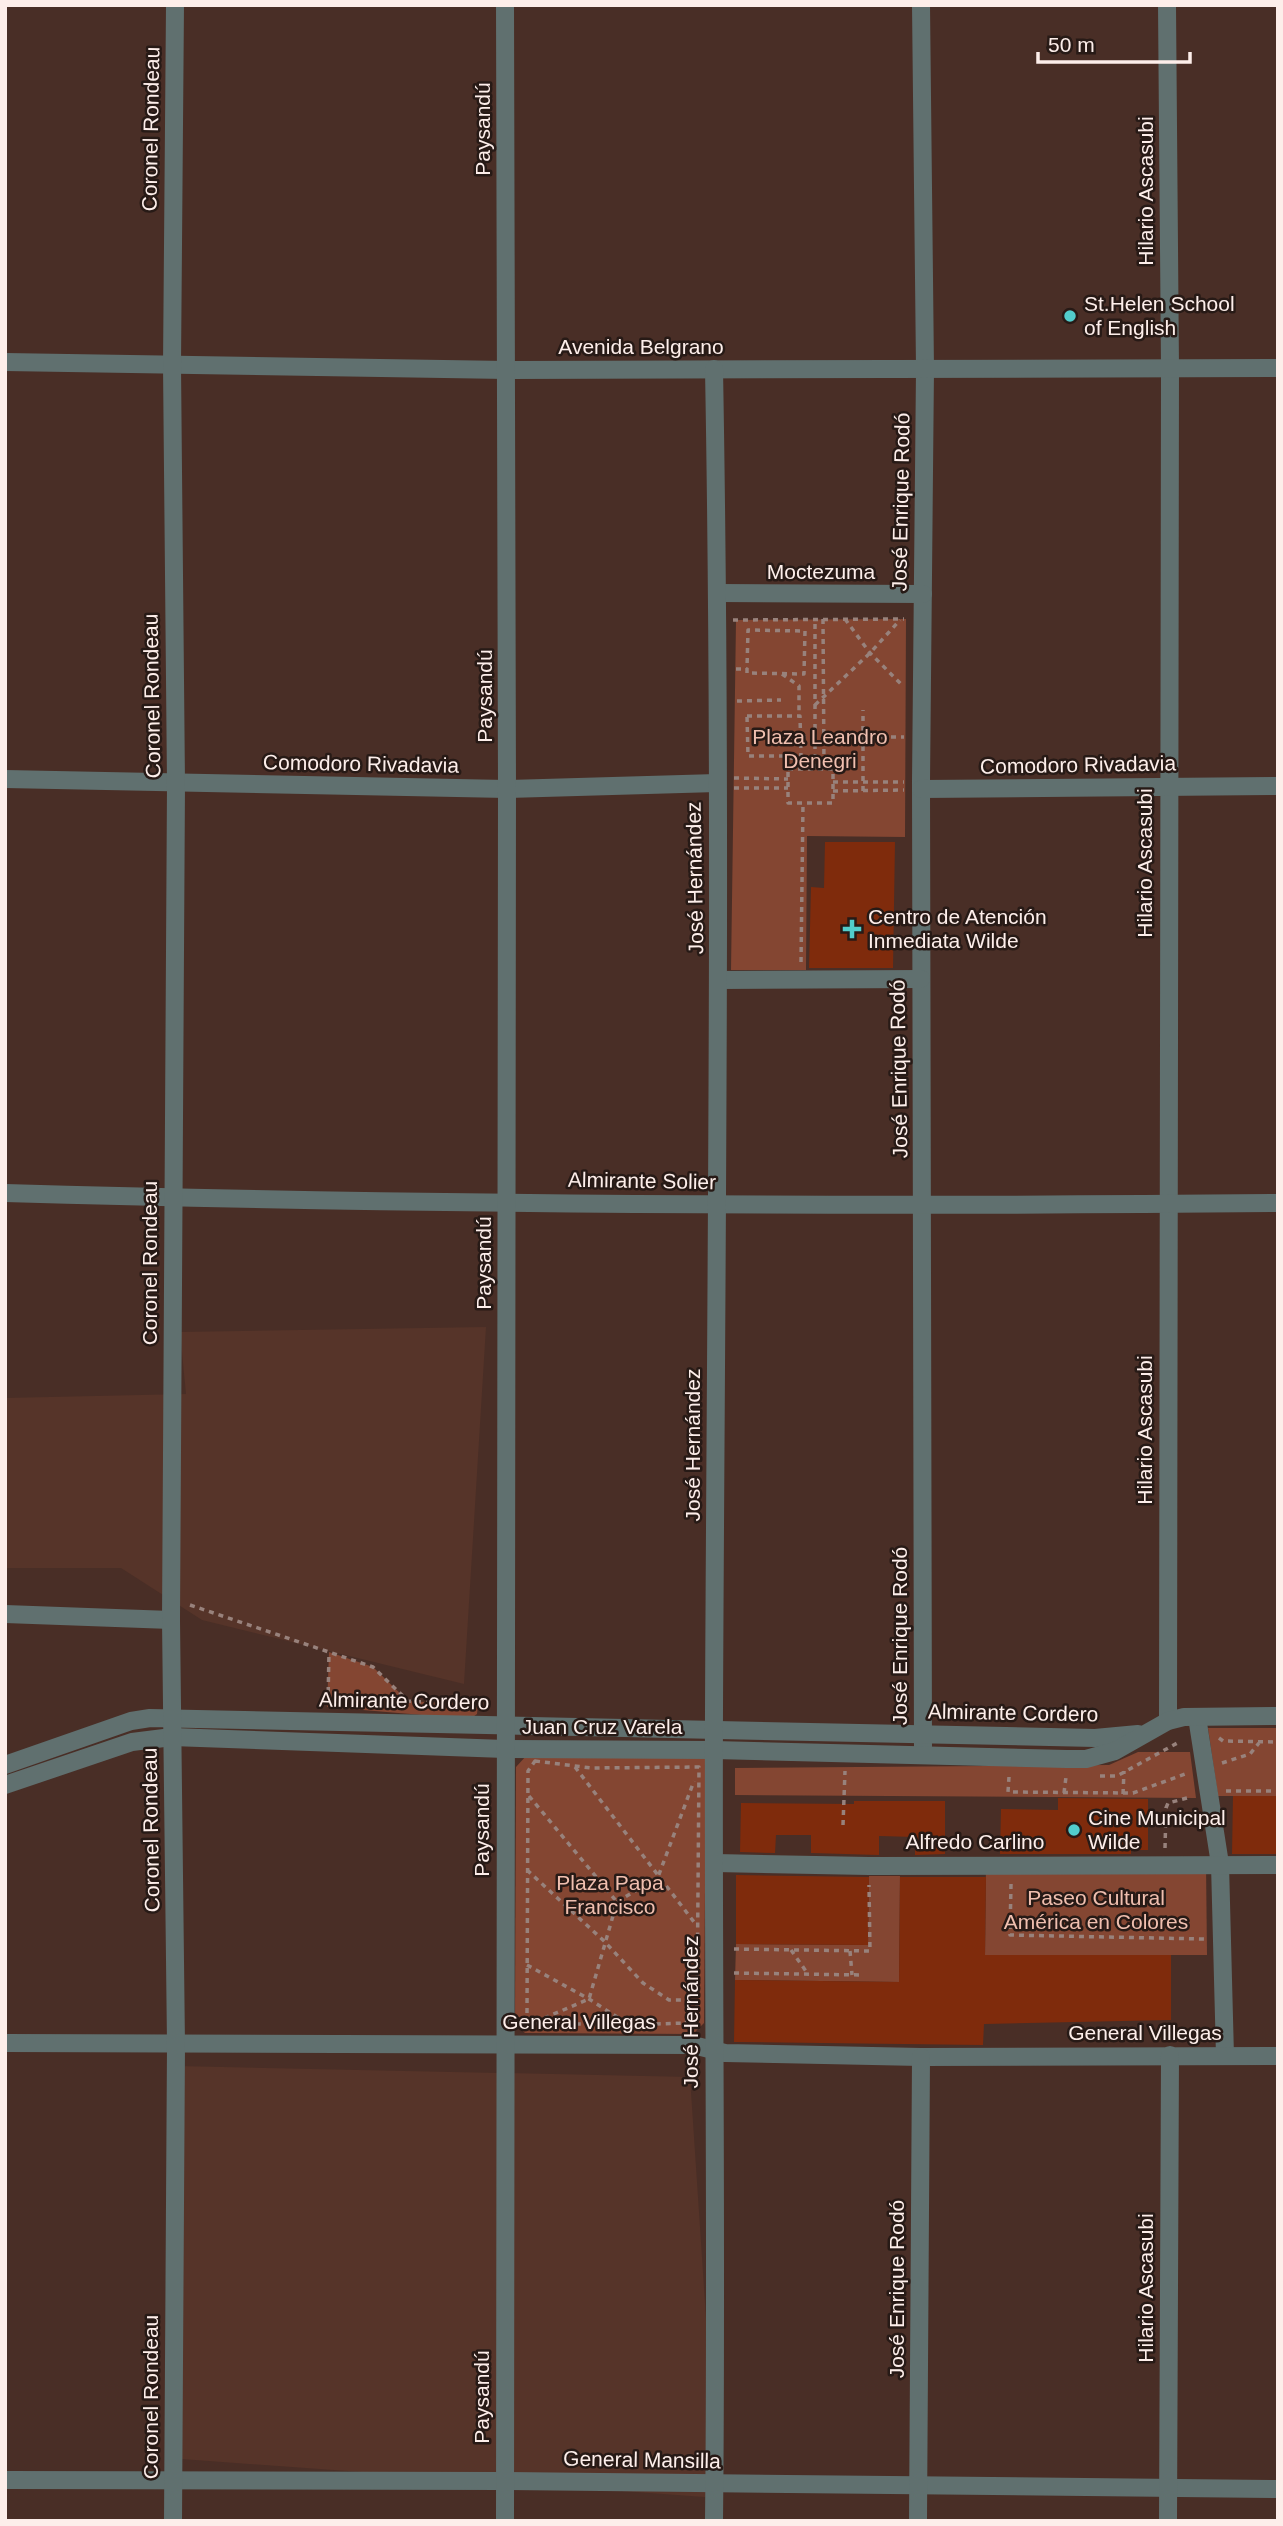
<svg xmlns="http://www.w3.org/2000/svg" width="1283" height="2526" font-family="Helvetica,sans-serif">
<rect width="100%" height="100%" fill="#492e26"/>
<!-- built -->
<g fill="#563429">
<path d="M 486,1327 L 464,1684 L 202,1620 L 121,1568 L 5,1568 L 5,1398 L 186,1394 L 180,1332 Z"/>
<path d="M 177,2066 L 690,2077 L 718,2498 L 168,2458 Z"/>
</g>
<!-- green -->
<g fill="#844632">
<path d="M 906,619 L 905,837 L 807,836 L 806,970 L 731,970 L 736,620 Z"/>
<path d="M 329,1652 L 373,1667 L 408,1701 L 478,1705 L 477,1714 L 470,1719 L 327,1707 Z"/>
<path d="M 1208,1728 L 1278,1728 L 1278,1796 L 1218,1796 Z"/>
<path d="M 1138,1752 L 1190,1752 L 1196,1798 L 735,1795 L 735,1768 L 1109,1765 Z"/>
<path d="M 527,1755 L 706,1758 L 704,2023 L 693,2034 L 525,2033 L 515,2024 L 516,1767 Z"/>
<path d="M 1206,1864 L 1207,1955 L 985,1955 L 986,1865 Z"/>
<path d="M 869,1876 L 900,1876 L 899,1982 L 735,1980 L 736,1944 L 868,1945 Z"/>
</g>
<!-- building -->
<g fill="#7f2b0c">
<path d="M 825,842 L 895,842 L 893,968 L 809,968 L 811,887 L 824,888 Z"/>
<path d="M 1233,1796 L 1278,1796 L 1278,1854 L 1232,1854 Z"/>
<path d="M 1058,1798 L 1148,1799 L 1148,1850 L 1131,1850 L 1131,1854 L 1000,1854 L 1001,1809 L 1058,1810 Z"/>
<path d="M 854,1801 L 945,1801 L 945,1854 L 915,1855 L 915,1837 L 879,1836 L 879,1855 L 811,1853 L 811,1835 L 776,1835 L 775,1853 L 740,1852 L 741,1803 L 854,1804 Z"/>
<path d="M 736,1875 L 869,1877 L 868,1945 L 736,1944 Z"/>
<path d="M 900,1877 L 986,1877 L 985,1955 L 1171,1955 L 1171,2020 L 984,2024 L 983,2045 L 734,2042 L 735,1980 L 899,1982 Z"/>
</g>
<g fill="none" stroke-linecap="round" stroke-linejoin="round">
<!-- path -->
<g stroke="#98827c" stroke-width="3.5" stroke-dasharray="5 5" stroke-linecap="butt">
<path d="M 823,619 L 824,769"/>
<path d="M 845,619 L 870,653 L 903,686"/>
<path d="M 733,620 L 904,619"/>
<path d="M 736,669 L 747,669 L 747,673 L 804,674 L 805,631 L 748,630 L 747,669"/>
<path d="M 782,674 L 799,686 L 799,716"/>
<path d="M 737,701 L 781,700"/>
<path d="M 815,705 L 870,653 L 900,620"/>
<path d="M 747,716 L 800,716 L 801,756 L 748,756 Z"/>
<path d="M 801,737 L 904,737"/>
<path d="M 792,755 L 792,769"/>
<rect x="788" y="769" width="45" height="34"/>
<path d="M 815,769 L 815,619"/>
<path d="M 734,778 L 788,779"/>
<path d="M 833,782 L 904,782"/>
<path d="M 734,788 L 788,788"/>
<path d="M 833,791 L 904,790"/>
<path d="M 863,791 L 863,710"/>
<path d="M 801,962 L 803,803"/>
<path d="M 190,1605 L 373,1667 L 408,1701 L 453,1704"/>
<path d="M 328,1702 L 329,1652"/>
<path d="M 1219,1738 L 1223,1741 L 1278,1742"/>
<path d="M 535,1761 L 591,1768 L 699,1767 L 697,2012 L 685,2023 L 629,2025 L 533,2023 L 527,2016 L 528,1771 Z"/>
<path d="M 1222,1763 L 1250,1754 L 1259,1743"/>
<path d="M 575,1767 L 694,1922"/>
<path d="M 1100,1776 L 1117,1776 L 1181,1741"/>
<path d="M 1009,1777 L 1008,1792 L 1133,1793 L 1188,1773"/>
<path d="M 1226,1791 L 1278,1791"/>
<path d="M 1064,1793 L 1066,1777"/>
<path d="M 1123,1794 L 1124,1771"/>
<path d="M 529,1796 L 617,1902"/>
<path d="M 843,1825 L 845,1771"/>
<path d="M 1165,1848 L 1166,1808 L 1168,1803 L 1191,1797"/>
<path d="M 527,1870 L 604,1941 L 643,1983 L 669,2000 L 695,2000"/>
<path d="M 1011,1884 L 1010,1935 L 1204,1939"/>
<path d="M 734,1949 L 870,1951 L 869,1885"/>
<path d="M 791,1950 L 808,1974"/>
<path d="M 850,1951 L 852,1975"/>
<path d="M 527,1965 L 589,1999 L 628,2024"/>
<path d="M 734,1973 L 863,1975"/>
<path d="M 535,2022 L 589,1999 L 617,1902 L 658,1877 L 694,1781"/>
</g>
<!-- minor -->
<g stroke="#60706f" stroke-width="18">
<path d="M 921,5 L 925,369 L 921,782 L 923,1755"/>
<path d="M 1167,5 L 1170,368 L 1168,1721"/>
<path d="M 5,362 L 507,370 L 1278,368"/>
<path d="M 718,593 L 923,594"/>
<path d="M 5,779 L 507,789 L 717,783"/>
<path d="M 921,789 L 1278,786"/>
<path d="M 719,980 L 921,979"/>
<path d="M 5,1193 C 429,1205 854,1207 1278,1203"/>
<path d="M 5,1614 L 171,1620"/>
<path d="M 1197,1717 L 1220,1864 L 1225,2056"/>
<path d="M 5,1765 L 131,1721 L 150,1718 L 1095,1738 L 1138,1734"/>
<path d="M 5,1785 L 132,1742 L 172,1737 L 505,1749 L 714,1750 L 1067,1759 L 1086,1759 L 1115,1751 L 1168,1721 L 1184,1717 L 1278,1716"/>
<path d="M 715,1863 L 869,1866 L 1278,1865"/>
<path d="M 5,2043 L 693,2045 L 725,2053 L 921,2057 L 1278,2056"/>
<path d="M 5,2480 L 505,2481 L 1278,2489"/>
<path d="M 173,2521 L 176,2045 L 171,1620 L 176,784 L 172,365 L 175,5"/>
<path d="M 505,2521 L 507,789 L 505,5"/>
<path d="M 714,2521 C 717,2251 713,1980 714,1710 C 716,1263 722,816 714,369"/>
<path d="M 918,2521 L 921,2057"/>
<path d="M 1168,2521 L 1170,2055"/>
</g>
</g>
<!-- markers -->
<g fill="#52cdcc" stroke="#271a16" stroke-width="2.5">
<circle cx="1070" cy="316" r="7"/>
<path d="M848.5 918.5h7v7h7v7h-7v7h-7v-7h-7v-7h7z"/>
<circle cx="1074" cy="1830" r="7"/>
</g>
<g text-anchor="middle" stroke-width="5" stroke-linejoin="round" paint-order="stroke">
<!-- street labels -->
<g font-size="21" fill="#fdeeea" stroke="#271a16">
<text transform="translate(151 129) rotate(-89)" y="7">Coronel Rondeau</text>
<text transform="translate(483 129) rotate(-90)" y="7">Paysandú</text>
<text transform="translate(1146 191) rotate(-90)" y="7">Hilario Ascasubi</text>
<text x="641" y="354">Avenida Belgrano</text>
<text transform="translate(901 502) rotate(-89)" y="7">José Enrique Rodó</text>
<text x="821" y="579">Moctezuma</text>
<text transform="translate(152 696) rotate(-91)" y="7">Coronel Rondeau</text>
<text transform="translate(485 696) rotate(-90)" y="7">Paysandú</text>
<text transform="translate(361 764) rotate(1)" y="7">Comodoro Rivadavia</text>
<text transform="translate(1078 765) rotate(-1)" y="7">Comodoro Rivadavia</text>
<text transform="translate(1145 863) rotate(-90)" y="7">Hilario Ascasubi</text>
<text transform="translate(695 878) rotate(-91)" y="7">José Hernández</text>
<text transform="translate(899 1069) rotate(-91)" y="7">José Enrique Rodó</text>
<text transform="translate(642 1181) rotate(1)" y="7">Almirante Solier</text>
<text transform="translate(150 1263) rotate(-90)" y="7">Coronel Rondeau</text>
<text transform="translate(484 1263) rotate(-90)" y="7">Paysandú</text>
<text transform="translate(1145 1430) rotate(-90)" y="7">Hilario Ascasubi</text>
<text transform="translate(693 1445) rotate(-90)" y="7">José Hernández</text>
<text transform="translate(900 1636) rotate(-90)" y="7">José Enrique Rodó</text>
<text transform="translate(404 1701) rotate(1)" y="7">Almirante Cordero</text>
<text transform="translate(1013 1713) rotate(1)" y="7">Almirante Cordero</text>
<text x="602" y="1734">Juan Cruz Varela</text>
<text transform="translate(151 1830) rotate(-91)" y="7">Coronel Rondeau</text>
<text transform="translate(482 1830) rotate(-90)" y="7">Paysandú</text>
<text x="975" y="1849">Alfredo Carlino</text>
<text transform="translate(691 2012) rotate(-90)" y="7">José Hernández</text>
<text x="579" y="2029">General Villegas</text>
<text x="1145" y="2040">General Villegas</text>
<text transform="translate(1146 2288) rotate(-90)" y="7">Hilario Ascasubi</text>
<text transform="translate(897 2289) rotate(-90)" y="7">José Enrique Rodó</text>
<text transform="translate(151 2397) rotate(-90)" y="7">Coronel Rondeau</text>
<text transform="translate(482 2397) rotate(-90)" y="7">Paysandú</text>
<text transform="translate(642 2460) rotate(1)" y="7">General Mansilla</text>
</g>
<!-- poi labels -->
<g font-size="21" fill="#fdeeea" stroke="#271a16" text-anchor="start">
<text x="1084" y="311">St.Helen School<tspan x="1084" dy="24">of English</tspan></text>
<text x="868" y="924">Centro de Atención<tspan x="868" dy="24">Inmediata Wilde</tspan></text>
<text x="1088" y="1825">Cine Municipal<tspan x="1088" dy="24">Wilde</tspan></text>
</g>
<!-- park labels -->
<g font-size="21" fill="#f0bfaf" stroke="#271a16">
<text x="820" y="744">Plaza Leandro<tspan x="820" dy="24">Denegri</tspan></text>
<text x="610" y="1890">Plaza Papa<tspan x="610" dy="24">Francisco</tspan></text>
<text x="1096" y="1905">Paseo Cultural<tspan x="1096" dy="24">América en Colores</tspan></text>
</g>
</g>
<!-- border -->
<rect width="1283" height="2526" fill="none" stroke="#fdeeea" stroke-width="14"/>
<!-- scale -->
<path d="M1038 52v10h152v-10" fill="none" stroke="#fdeeea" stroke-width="3.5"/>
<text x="1048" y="52" font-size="21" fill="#fdeeea" stroke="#271a16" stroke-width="5" paint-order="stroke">50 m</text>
</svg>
